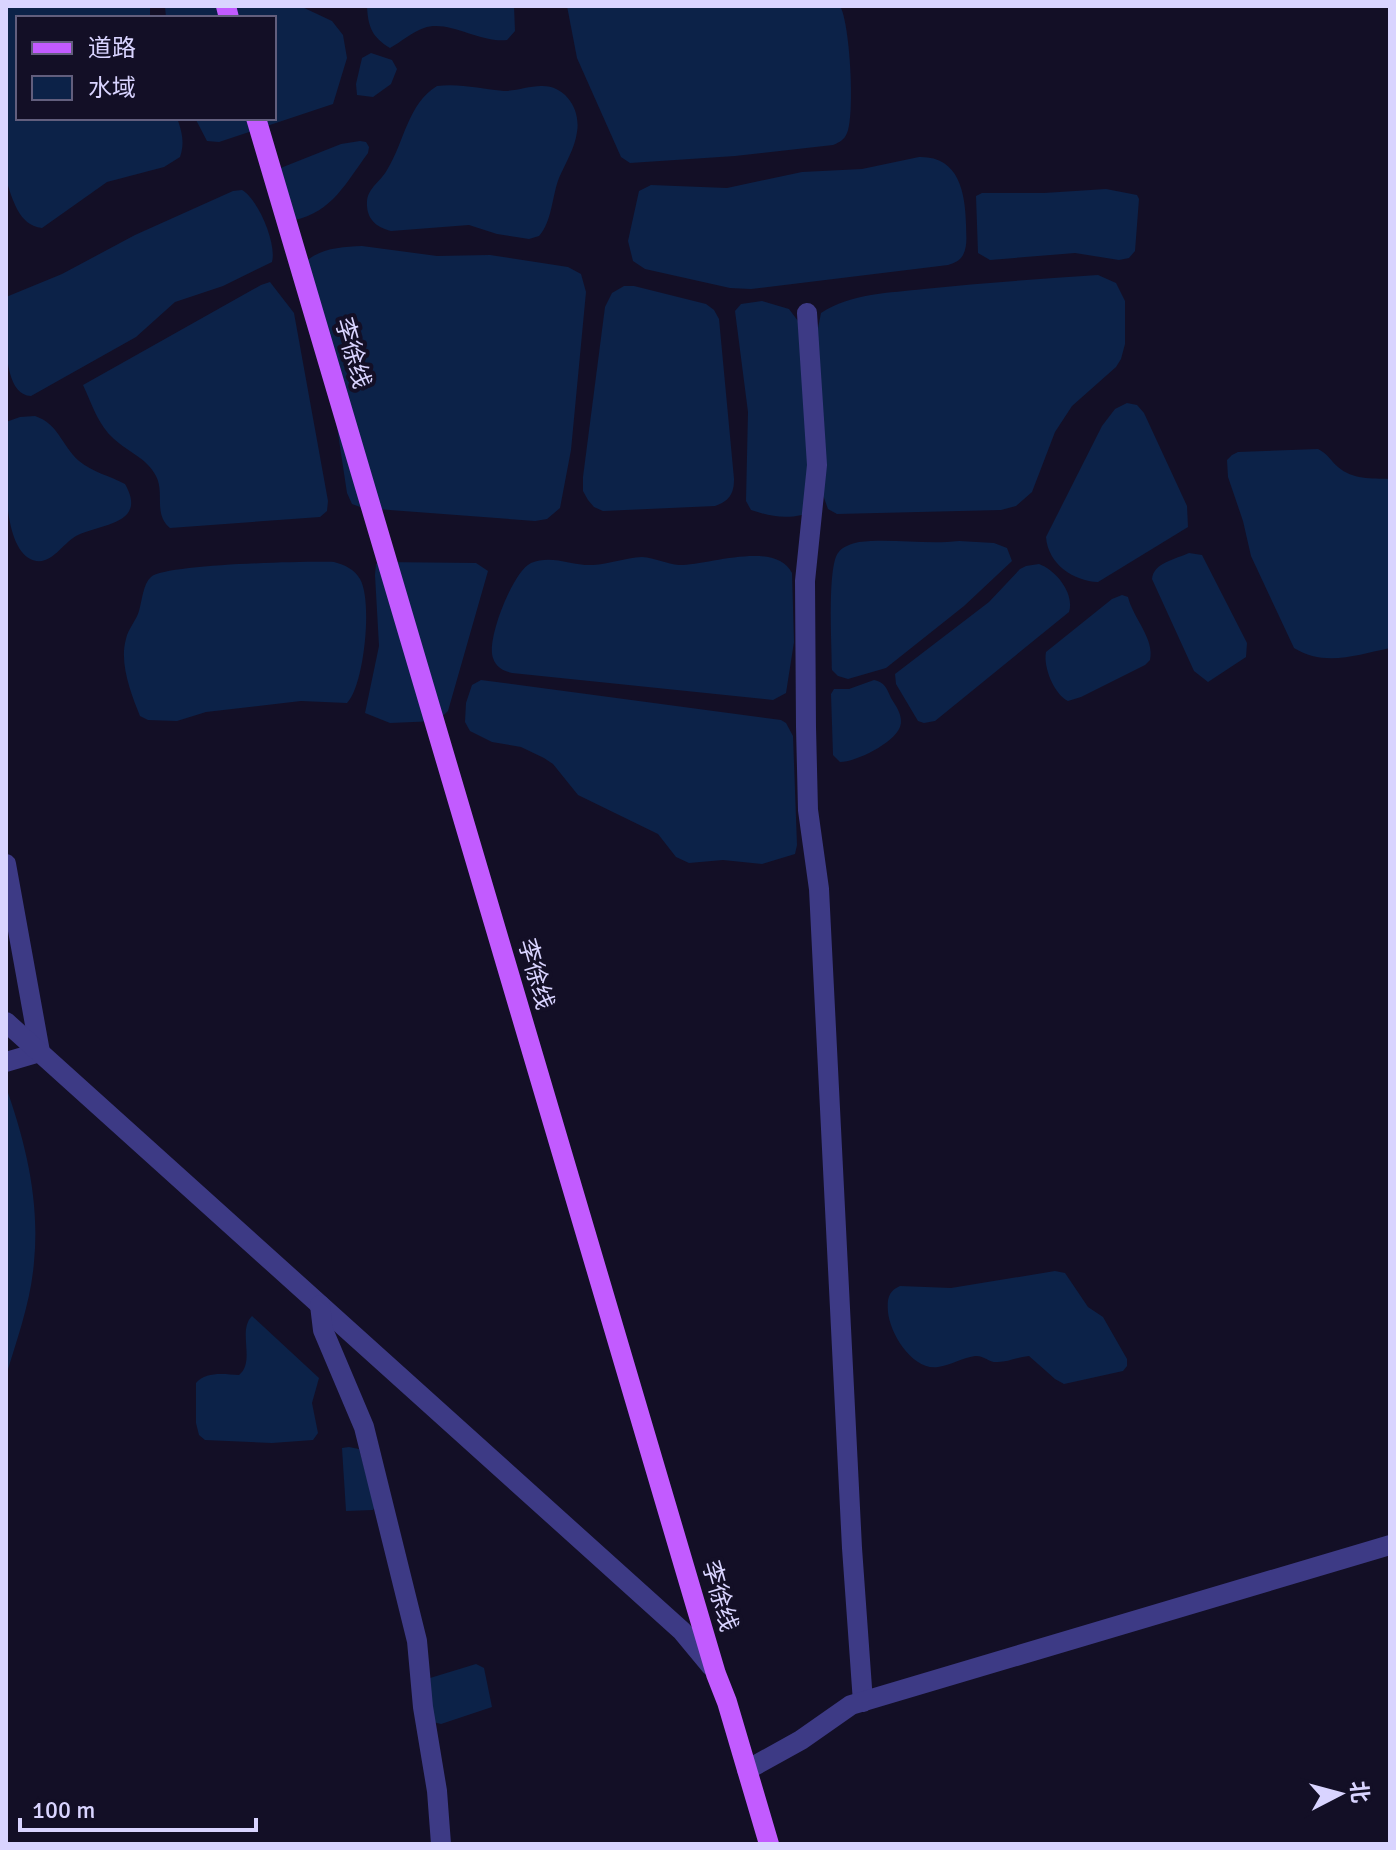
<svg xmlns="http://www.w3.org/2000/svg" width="1396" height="1850" font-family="Signika,'Noto Sans SC',sans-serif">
<rect width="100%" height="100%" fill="#130f26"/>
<!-- water -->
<g fill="#0c2248">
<path d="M 6,6 L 150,6 L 150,18 L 18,18 L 18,118 L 177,118 C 182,132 185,143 180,157 L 164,167 L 107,182 L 42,228 C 19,226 12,198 6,179 Z"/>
<path d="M 165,6 L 300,6 L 332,21 L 343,35 L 347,58 L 333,104 L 219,142 L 207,141 L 195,118 L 274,118 L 274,18 L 166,18 Z"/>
<path d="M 367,6 L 514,6 L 515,31 L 507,40 C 479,43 448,19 424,28 C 412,32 401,42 390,48 C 372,37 368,27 367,6 Z"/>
<path d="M 567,6 L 840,6 C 850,23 855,114 847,133 C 844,140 840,142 833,145 L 735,156 L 630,163 L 621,157 L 577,58 Z"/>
<path d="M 371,53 L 392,60 L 397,69 L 391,84 L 373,97 L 357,95 L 356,84 L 362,58 Z"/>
<path d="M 437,86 C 459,83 482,89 504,91 C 516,91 529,86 541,86 C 565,85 581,109 577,132 C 575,148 565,164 559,178 C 552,196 552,222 539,236 L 529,239 L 497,234 L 469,225 L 391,231 C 375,227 366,218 367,201 C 368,188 381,181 387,170 C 404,143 408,103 437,86 Z"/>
<path d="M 360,141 L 366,142 L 369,147 L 368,153 C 347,181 332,213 294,220 L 273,171 L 341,144 Z"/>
<path d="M 919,157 C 959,156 965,192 966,224 C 966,234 968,246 963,255 C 960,261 954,263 948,265 L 751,289 L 730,288 L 645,269 L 633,261 L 628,241 L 639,191 L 651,185 L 727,188 L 802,172 L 862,169 Z"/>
<path d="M 1106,189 L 1137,195 L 1139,199 L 1135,251 L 1129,258 L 1119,260 L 1075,253 L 990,260 L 978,253 L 976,196 L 982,193 L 1044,193 Z"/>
<path d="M 242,190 C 258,199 277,244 272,262 L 223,286 L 175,302 L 136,337 L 31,396 C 0,395 6,323 6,297 L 62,274 L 135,235 L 233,191 Z"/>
<path d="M 362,246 L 437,256 L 490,255 L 568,267 L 581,274 L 586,292 L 571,450 L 560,508 L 547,519 L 535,521 L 363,508 L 352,504 L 347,493 L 331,387 L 304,263 C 320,248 341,247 362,246 Z"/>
<path d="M 1098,275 L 1116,283 L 1125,301 L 1125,344 L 1121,359 L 1116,367 L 1072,406 L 1055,432 L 1032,492 L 1016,506 L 1001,510 L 837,514 L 828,509 L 823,495 L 817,333 L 821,313 C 851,293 890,293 924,289 C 982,283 1040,279 1098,275 Z"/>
<path d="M 270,282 L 294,313 L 328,501 L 327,511 L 320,517 L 170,528 C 153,514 165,493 156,476 C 147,458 128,452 114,439 C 98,425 92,404 83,385 L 261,285 Z"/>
<path d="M 624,286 L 634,286 L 706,304 L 714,310 L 719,319 L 734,479 C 734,494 729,501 715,506 L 603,511 L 594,507 L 588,500 L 583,491 L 583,477 L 605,307 L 612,293 Z"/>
<path d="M 762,301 L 789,309 L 798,321 C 802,365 821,479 802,515 C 783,519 769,516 751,510 L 746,501 L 748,412 L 735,311 L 741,304 Z"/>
<path d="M 1127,403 L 1137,405 L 1144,413 L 1187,506 L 1188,527 L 1098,582 C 1073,581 1048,564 1046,537 L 1102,426 L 1115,409 Z"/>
<path d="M 35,416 C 59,424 61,445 79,461 C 92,472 110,476 125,484 C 148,524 101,524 78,535 C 61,543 49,572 27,557 C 0,536 6,456 6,422 L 20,417 Z"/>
<path d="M 1318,449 C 1328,454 1330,460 1338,467 C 1353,480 1371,478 1390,479 L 1390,648 C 1357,655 1324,667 1294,648 L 1251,556 L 1243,521 L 1228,477 L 1227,460 L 1232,455 L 1238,452 Z"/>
<path d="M 959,541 L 994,543 L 1007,548 L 1012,561 L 964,606 L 886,668 L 848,679 L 838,676 L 832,670 C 832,647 827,568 838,553 C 843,546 851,544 859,542 C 892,538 926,545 959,541 Z"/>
<path d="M 1189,553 L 1202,555 L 1247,643 L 1246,657 L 1208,682 L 1194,671 L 1152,579 C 1153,563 1176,559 1189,553 Z"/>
<path d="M 642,557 C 655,558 667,564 679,565 C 709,565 776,540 792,573 L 794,642 L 786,693 L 773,700 L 512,673 C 503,671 496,667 493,658 C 486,640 513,571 531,563 C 552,554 571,566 593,565 C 609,564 625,558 642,557 Z"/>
<path d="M 334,562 C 345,565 354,569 360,579 C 373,601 364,686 347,703 L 301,701 L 206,712 L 177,721 L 148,720 L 140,716 C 131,694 119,663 126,639 C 128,629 136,621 139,611 C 142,601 143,584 151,577 C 165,564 308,561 334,562 Z"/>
<path d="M 380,562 L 476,563 L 488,571 L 448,711 L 437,721 L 390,723 L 365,713 L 379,646 L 375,575 L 376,564 Z"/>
<path d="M 1039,564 C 1056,570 1075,594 1069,612 L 935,721 L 924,723 L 918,721 L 896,684 L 895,674 L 989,602 L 1020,569 L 1026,566 Z"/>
<path d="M 1122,595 L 1128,597 C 1133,618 1155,639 1150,660 L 1145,665 L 1081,697 L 1068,701 C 1054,694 1043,667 1046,652 L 1112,599 Z"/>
<path d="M 481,680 L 781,720 L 786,723 L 793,736 L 797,845 L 795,854 L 762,864 L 723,860 L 689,863 L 676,857 L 658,834 L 578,795 L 553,764 L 544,758 L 521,747 L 492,742 L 470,731 L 465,722 L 466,703 L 472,685 Z"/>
<path d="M 874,680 C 885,682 887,689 891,698 C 896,706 904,717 900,727 C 894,743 856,762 840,762 L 833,755 L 831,694 L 834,689 L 849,689 Z"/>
<path d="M 6,1087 C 26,1144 40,1201 34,1262 C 31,1301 17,1339 6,1376 Z"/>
<path d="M 1055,1271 L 1065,1273 L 1088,1307 L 1103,1317 L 1127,1359 L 1127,1366 L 1123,1371 L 1064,1384 L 1055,1379 L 1029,1356 C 1018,1357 1008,1362 998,1362 C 989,1363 984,1355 975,1356 C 962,1358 951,1365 938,1367 C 913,1371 890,1334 888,1312 C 887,1300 888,1291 900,1286 L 951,1288 Z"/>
<path d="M 252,1316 L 319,1378 L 312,1403 L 318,1433 L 313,1440 L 272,1443 L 205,1440 L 199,1435 L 196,1423 L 196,1383 C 206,1371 224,1374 239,1375 C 256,1361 237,1331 252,1316 Z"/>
<path d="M 349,1447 L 359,1449 L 375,1507 L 373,1510 L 346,1511 L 342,1448 Z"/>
<path d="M 476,1664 L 484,1668 L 492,1707 L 441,1724 L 433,1722 L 430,1678 Z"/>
</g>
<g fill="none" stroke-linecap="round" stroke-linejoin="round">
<!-- minor -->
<g stroke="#3d3a85" stroke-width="20">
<path d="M 807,313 L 817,465 L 805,581 L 806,727 L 808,810 L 819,889 L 852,1548 L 863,1702"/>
<path d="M 6,864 L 40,1052 L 6,1062"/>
<path d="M 6,1022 L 682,1631 L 711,1666"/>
<path d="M 320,1305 L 323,1330 L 364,1427 L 417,1641 L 423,1707 L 437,1791 L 441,1844"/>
<path d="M 747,1770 L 801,1740 L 851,1705 L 1390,1545"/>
</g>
<!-- major -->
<g stroke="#c25bff" stroke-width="20">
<path d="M 226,6 L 229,18"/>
<path d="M 256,118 L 716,1674 L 727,1702 L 769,1844"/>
</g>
</g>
<g text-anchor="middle" stroke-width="8" stroke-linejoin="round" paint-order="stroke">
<!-- street labels -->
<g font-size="24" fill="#d9d4ff" stroke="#130f26">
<text transform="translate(353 353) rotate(74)" y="8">李徐线</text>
<text transform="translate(536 974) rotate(74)" y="8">李徐线</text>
<text transform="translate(720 1596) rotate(74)" y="8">李徐线</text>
</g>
</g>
<!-- border -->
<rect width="1396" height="1850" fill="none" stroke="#d9d4ff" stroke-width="16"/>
<!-- legend -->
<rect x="16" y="16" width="260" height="104" fill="#130f26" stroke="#625e7d" stroke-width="2"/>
<rect x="32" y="42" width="40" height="12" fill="#c25bff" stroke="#625e7d" stroke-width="2"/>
<text x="88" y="56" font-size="24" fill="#d9d4ff">道路</text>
<rect x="32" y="76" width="40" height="24" fill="#0c2248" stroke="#625e7d" stroke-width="2"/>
<text x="88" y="96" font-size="24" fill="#d9d4ff">水域</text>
<!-- north arrow -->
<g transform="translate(1340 1794) rotate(84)" stroke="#130f26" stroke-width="6" paint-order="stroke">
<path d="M0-6L14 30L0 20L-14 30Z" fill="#d9d4ff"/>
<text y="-12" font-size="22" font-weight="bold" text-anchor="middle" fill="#d9d4ff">北</text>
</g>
<!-- scale -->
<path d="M20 1818v12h236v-12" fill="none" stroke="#d9d4ff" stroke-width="4"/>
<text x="32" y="1818" font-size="24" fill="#d9d4ff" stroke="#130f26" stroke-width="6" paint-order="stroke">100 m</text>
</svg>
